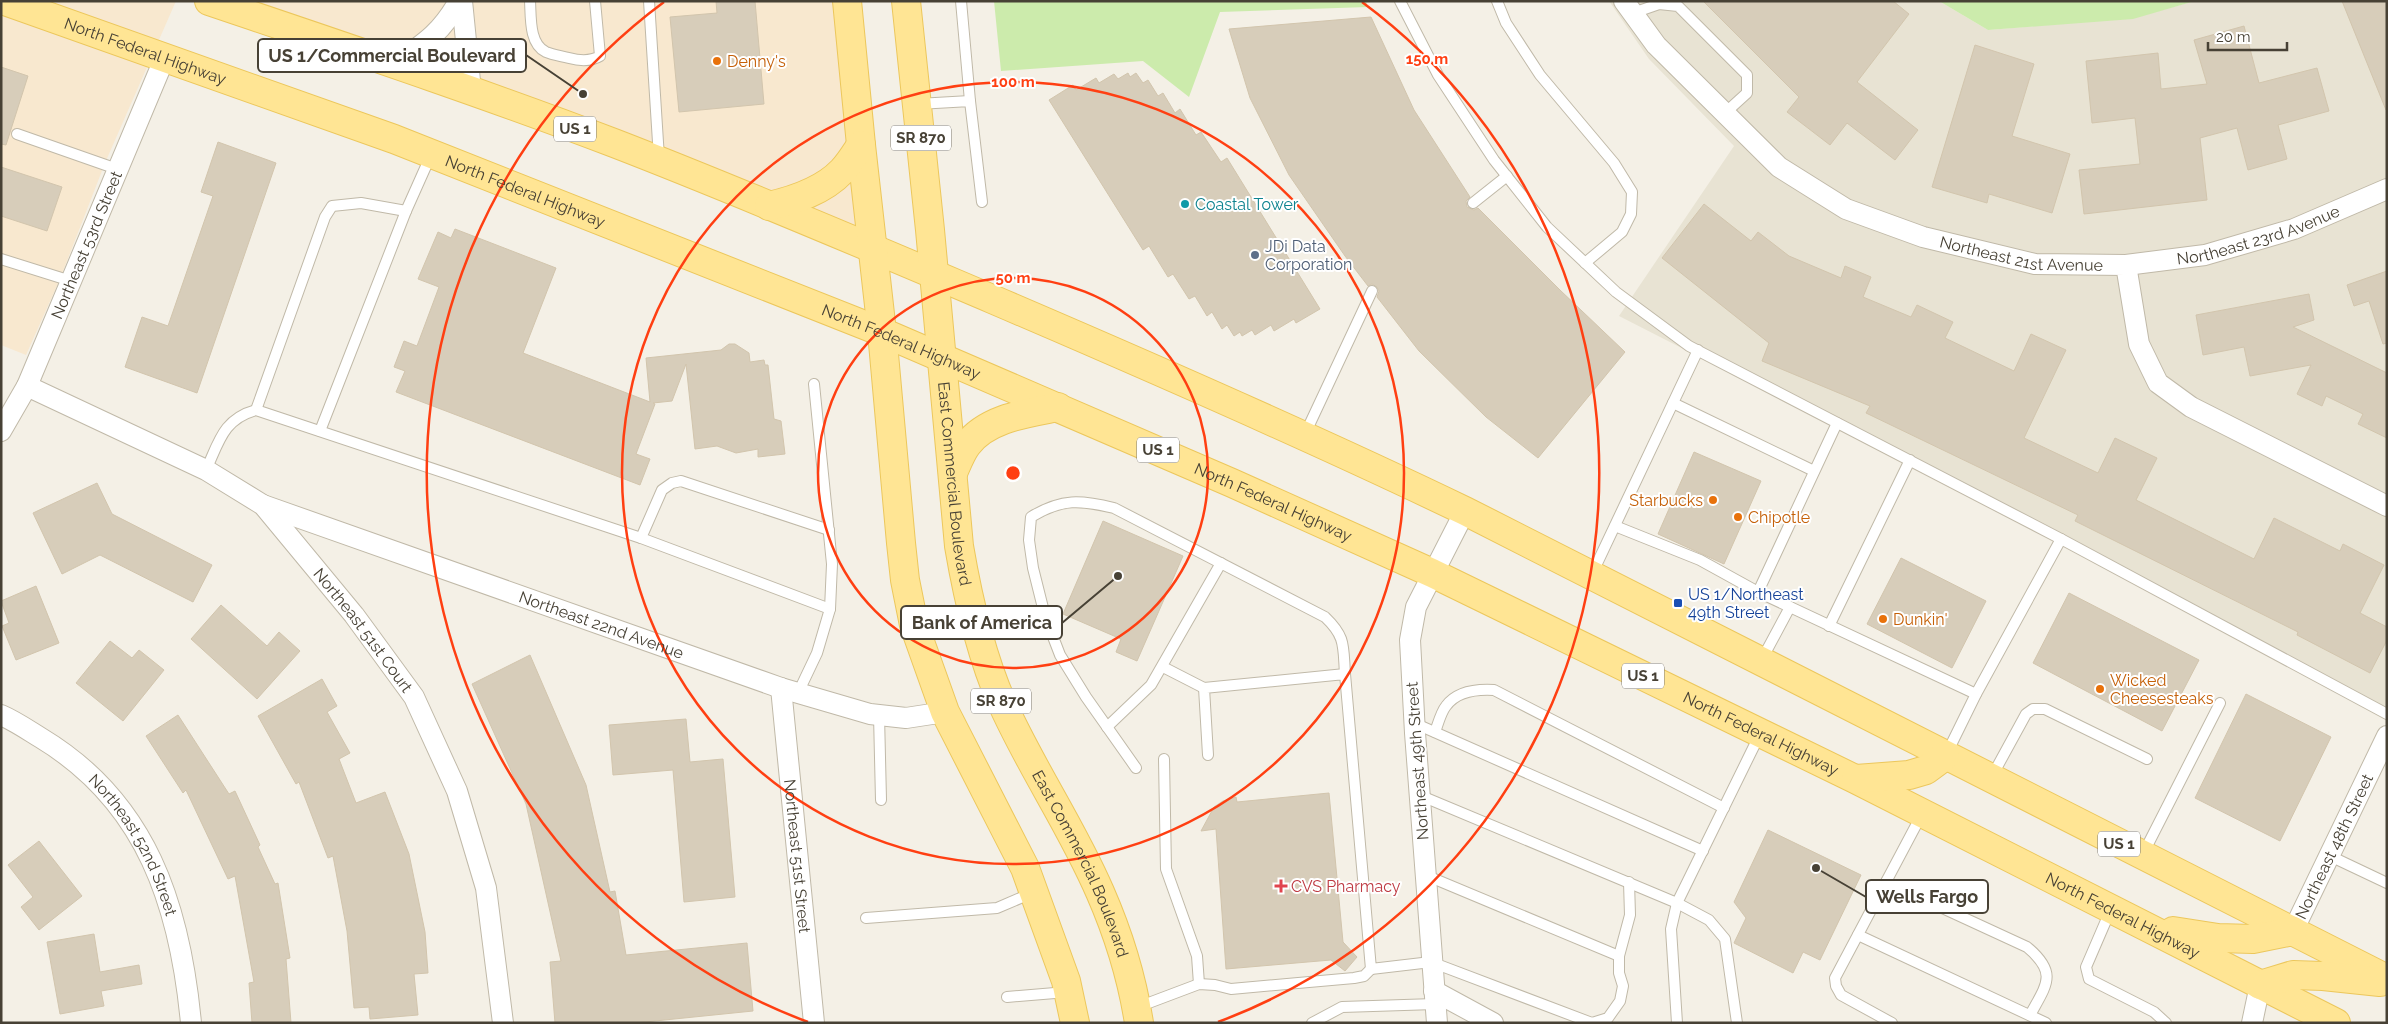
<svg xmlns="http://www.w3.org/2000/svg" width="2388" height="1024" font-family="Raleway,sans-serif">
<rect width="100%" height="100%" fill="#f4f0e6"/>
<!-- residential -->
<path fill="#e8e3d3" d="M 1609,1 L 1939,1 L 1988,30 L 2133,18 L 2195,1 L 2387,1 L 2387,708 L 1619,316 L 1734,146 L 1649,59 Z"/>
<!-- commercial -->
<g fill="#f8e8cf">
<path d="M 1,1 L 176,1 L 105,163 L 60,279 L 26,355 L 1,345 Z"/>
<path d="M 210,1 L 848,1 L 873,251 Z"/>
</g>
<!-- green -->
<g fill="#ccebac">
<path d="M 994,1 L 1366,1 L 1368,7 L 1220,12 L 1189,97 L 1143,61 L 1001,71 Z"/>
<path d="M 1939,1 L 2195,1 L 2133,19 L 1988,30 Z"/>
</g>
<!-- building -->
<g fill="#d7cdba" stroke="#d2c5ad">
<path d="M 716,1 L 755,1 L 764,104 L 679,112 L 670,17 L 717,13 Z"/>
<path d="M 1703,1 L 1893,1 L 1909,14 L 1857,82 L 1918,130 L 1895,160 L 1847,123 L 1830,145 L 1787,112 L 1799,97 Z"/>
<path d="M 2342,1 L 2387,1 L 2387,110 L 2386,110 Z"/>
<path d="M 1371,17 L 1414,110 L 1470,197 L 1466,201 L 1467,207 L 1474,210 L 1478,208 L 1560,290 L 1625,352 L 1538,458 L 1486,417 L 1419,351 L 1377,297 L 1379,291 L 1377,287 L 1372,284 L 1368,286 L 1345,256 L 1289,175 L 1250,98 L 1229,29 Z"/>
<path d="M 2244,26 L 2259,83 L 2317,68 L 2329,111 L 2278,125 L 2287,159 L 2248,170 L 2237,128 L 2200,138 L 2207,200 L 2084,214 L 2079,170 L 2140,164 L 2135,118 L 2092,123 L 2086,61 L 2158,53 L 2161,89 L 2207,84 L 2194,40 Z"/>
<path d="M 1975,45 L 2034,64 L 2012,136 L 2070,154 L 2052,213 L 1989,194 L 1987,203 L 1932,187 Z"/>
<path d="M 1,67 L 28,76 L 6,145 L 1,144 Z"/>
<path d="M 1128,73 L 1130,77 L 1136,73 L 1143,83 L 1148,80 L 1158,96 L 1163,93 L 1175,113 L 1180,109 L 1196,135 L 1201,132 L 1221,162 L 1227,158 L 1320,309 L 1296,323 L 1294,319 L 1274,331 L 1271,325 L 1255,335 L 1252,330 L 1242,336 L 1240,332 L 1234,336 L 1227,325 L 1222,329 L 1212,312 L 1207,316 L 1195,296 L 1189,299 L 1173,274 L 1168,277 L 1149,246 L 1143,250 L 1049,100 L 1073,85 L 1076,90 L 1096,78 L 1099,83 L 1114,74 L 1118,79 Z"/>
<path d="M 218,142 L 276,163 L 197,393 L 125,367 L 142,317 L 168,326 L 213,196 L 201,192 Z"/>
<path d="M 1,167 L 62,187 L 47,231 L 1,216 Z"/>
<path d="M 1704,204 L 1751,241 L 1758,232 L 1789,256 L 1841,278 L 1845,266 L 1871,277 L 1863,297 L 1911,317 L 1917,305 L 1953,322 L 1945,338 L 2014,371 L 2031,334 L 2066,350 L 2024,438 L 2098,473 L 2115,438 L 2157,458 L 2136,500 L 2254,559 L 2274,518 L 2340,551 L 2343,544 L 2384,565 L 2360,613 L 2387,627 L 2387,640 L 2370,673 L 2297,635 L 2298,632 L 2075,521 L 2078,515 L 1866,413 L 1870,406 L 1762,361 L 1769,343 L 1662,258 Z"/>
<path d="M 455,229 L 556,268 L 523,353 L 650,402 L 646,358 L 721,350 L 729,344 L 735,344 L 749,353 L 750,362 L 764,360 L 765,365 L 768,365 L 774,419 L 781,421 L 785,454 L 758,457 L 758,449 L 736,453 L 717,446 L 695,449 L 686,364 L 672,401 L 653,403 L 655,404 L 636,454 L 650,459 L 640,485 L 396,392 L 405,371 L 394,367 L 404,341 L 417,346 L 439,287 L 418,279 L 438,232 L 451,238 Z"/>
<path d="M 2387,271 L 2387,343 L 2383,344 L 2369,301 L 2354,306 L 2347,285 Z"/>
<path d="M 2309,294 L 2314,320 L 2293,327 L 2387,373 L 2387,438 L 2358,424 L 2363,414 L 2326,396 L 2322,406 L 2297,394 L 2311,365 L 2250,376 L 2244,347 L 2203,355 L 2196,315 Z"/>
<path d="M 1694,452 L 1761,481 L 1724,564 L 1658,534 Z"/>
<path d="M 97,483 L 112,514 L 212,565 L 193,602 L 100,555 L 62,574 L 33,513 Z"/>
<path d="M 1103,521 L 1183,556 L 1137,661 L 1116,652 L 1121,639 L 1063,614 Z"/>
<path d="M 1901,558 L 1986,601 L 1952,668 L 1867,624 Z"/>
<path d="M 36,586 L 59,643 L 16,660 L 2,626 L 9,623 L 1,601 Z"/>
<path d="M 2069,593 L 2199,660 L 2162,731 L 2033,663 Z"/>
<path d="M 221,605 L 267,646 L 279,632 L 300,651 L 257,699 L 191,639 Z"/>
<path d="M 110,641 L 132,658 L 139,650 L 164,670 L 123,721 L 76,683 Z"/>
<path d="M 530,655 L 586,785 L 610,892 L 615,891 L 626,955 L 747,943 L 753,1011 L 635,1023 L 555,1023 L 550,962 L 561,961 L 526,804 L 472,684 Z"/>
<path d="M 322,679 L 337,706 L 327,712 L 350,753 L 339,759 L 356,803 L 385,792 L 409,854 L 425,932 L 428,973 L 414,974 L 418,1015 L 370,1019 L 369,1007 L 354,1008 L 347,931 L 333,856 L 328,858 L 299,782 L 296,784 L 258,716 Z"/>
<path d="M 2246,694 L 2331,737 L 2280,841 L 2195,798 Z"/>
<path d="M 178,715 L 229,794 L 235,791 L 260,845 L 258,847 L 275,884 L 278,883 L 290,958 L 286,959 L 291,1023 L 252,1023 L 249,983 L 254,982 L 235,876 L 228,879 L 186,790 L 183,793 L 146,736 Z"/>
<path d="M 686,719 L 690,762 L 723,759 L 735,897 L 684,902 L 673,770 L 613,775 L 609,725 Z"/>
<path d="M 1329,793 L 1343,942 L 1357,957 L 1345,971 L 1331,960 L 1226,969 L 1216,829 L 1201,831 L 1214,807 L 1223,801 L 1236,797 L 1237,802 Z"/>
<path d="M 1768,830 L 1861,875 L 1820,960 L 1803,952 L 1793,973 L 1734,943 L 1746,918 L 1734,902 Z"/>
<path d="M 39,841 L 82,896 L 39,930 L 21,907 L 33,897 L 8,865 Z"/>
<path d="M 94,934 L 100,972 L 139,965 L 142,984 L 101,991 L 104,1006 L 60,1014 L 47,942 Z"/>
</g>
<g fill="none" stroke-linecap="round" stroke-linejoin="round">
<defs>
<g id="lane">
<path d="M 530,1 C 531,17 529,44 546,52 C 553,55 562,56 569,58 C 580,61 590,62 600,56 L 595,1"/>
<path d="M 649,1 L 659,158"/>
<path d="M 961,1 L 970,101"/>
<path d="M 1400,1 L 1438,75 L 1494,160 L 1547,227 L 1616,292 L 1689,346 L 2061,539 L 2387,714"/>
<path d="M 1497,1 L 1506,23 L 1540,75 L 1614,163 L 1632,192 L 1631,214 L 1622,232 L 1585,263"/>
<path d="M 1633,13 L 1659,4 L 1678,6 L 1747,75 L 1747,93 L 1725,113"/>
<path d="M 918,104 L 970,101 L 982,202"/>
<path d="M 17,134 L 117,169"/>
<path d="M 1473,203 L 1507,176"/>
<path d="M 406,211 L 431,155"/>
<path d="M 1,259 L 71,281"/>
<path d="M 1673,403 L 1814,471"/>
<path d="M 256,410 L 325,217 L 332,206 L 361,203 L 406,211 L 320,431"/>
<path d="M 1305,434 L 1372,291"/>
<path d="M 206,470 C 219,442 223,419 256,410 L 641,538"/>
<path d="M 1615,526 L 1700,560 L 1758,592 L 1976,694"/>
<path d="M 829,530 L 681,481 L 672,483 L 662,490 L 641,538 L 830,609"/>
<path d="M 1592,574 L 1698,350"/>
<path d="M 1758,592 L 1837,423"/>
<path d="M 1829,626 L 1910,460"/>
<path d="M 1761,661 L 1790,607"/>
<path d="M 1163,667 L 1204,688"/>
<path d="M 798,693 L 817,653 L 830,609 L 832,564 L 814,384"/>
<path d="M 879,715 L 881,800"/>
<path d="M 1414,723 L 1703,851"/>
<path d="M 1107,727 L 1151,685 L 1221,563"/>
<path d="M 1435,732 C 1438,724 1441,712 1446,706 C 1457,691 1477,689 1494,690 L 1724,808"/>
<path d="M 1208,755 L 1204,688 L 1345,674 L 1371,969 L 1431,962 L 1592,1023 L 1608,1018 L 1620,1001 L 1623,986 L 1619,973 L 1619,956 L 1630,915 L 1629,882"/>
<path d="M 1946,755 L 1976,694 L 2061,539"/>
<path d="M 1164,759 L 1166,869 L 1197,956 L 1199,984"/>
<path d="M 1136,768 L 1086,697 L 1060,655 L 1045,616 L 1033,568 L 1029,540 L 1031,517 C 1062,498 1081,500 1114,508 L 1325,617 C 1346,637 1343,646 1345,674"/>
<path d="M 1991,778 L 2026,714 L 2033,709 L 2045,709 L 2147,759"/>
<path d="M 1419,795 L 1677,903 L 1709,920 L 1725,939 L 1737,1023"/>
<path d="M 2143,854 L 2220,703"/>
<path d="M 2330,856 L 2387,883"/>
<path d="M 1425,875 L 1619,956"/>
<path d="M 1886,882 L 2027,947 C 2058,973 2047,984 2030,1015"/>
<path d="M 2111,909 L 2086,967 L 2089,979 L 2154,1012 L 2166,1023"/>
<path d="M 866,918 L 997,908 L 1032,893"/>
<path d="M 1858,935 L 2046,1023"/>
<path d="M 1007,997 L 1067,992"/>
<path d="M 1138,1007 L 1199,984 L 1215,985 L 1231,989 L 1354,978 L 1364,976 L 1371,969"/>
<path d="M 1312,1023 L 1342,1007 L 1435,1004"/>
<path d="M 1677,1023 L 1671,929 L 1677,903 L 1760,734"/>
<path d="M 1892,1023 L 1841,995 L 1836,986 L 1835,978 L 1922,814"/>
</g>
<g id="street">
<path d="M 462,1 L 471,91"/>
<path id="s1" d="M 1624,1 L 1656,45 L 1779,167 L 1846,209 L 1923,237 L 2035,264 L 2126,265 L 2139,344 L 2158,383 L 2191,407 L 2387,506"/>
<path d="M 395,64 C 425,43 441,33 459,1"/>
<path id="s2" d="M 2126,265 L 2205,255 L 2294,229 L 2387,189"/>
<path id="s3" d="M 27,386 L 206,470 L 263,505 L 354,615 L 414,697 L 457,791 L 486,888 L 503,1023"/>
<path id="s4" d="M 1,431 L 27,386 L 165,57"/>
<path id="s5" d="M 263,505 L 781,688 L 870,714 L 906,718 L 945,712"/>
<path id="s6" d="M 781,688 L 814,1023"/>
<path id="s7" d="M 1,715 C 15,721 28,730 41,738 C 147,802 180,906 191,1023"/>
<path id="s8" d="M 2293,931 L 2387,736"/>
<path d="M 1434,991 L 1493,1023"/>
<path d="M 1437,1023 L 1415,733 L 1410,640 L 1416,607 L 1465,511"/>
<path d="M 2252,1023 L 2260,985"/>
</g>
<g id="primary">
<path id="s9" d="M 5,1 L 394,139 L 882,332 L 1232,483 L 1432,573 L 1855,779 L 2336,1023"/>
<path d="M 209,1 C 345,47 480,92 614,143 C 741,192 867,246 992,299 C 1151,367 1309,436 1465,511 L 2387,979"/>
<path d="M 847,1 L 861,145 L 882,332 L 901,543 L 905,580 L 914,625 L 945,712 L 1025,868 L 1066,981 L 1075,1023"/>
<path id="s10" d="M 906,1 L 930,230 L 959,546 C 968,599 980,653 1002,703 C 1031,768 1072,827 1100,892 C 1118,933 1132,978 1139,1023"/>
<path d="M 769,206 C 795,200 823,191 842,171 C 849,164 855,154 861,145"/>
<path d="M 953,473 C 957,464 961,453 967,445 C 987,418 1028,413 1058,407"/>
<path d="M 1856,779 L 1909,775 L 1926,770 L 1945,756"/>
<path d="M 2173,931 L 2218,938 L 2253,939 L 2293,931"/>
<path d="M 2260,985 L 2293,975 L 2323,976 L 2380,982"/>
</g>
</defs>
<!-- lane casing -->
<use href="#lane" stroke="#c0b9a8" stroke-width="12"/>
<!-- street casing -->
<use href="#street" stroke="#c0b9a8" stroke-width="22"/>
<!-- primary casing -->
<use href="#primary" stroke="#ecc75c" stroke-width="30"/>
<!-- lane -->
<use href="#lane" stroke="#fff" stroke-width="10"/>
<!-- street -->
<use href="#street" stroke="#fff" stroke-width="20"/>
<!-- primary -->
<use href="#primary" stroke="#ffe594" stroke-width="28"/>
</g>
<!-- distance rings -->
<g fill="none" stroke="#ff3f12" stroke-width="2.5">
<circle cx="1013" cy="473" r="195"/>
<circle cx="1013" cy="473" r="391"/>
<path d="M808 1022A586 586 0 0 1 664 2M1362 2A586 586 0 0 1 1218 1022"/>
</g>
<!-- markers -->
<g fill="#e8710a" stroke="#fff" stroke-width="2">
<circle cx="717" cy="61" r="5"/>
<circle cx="1713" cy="500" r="5"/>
<circle cx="1738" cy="517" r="5"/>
<circle cx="1883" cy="619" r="5"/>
<circle cx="2100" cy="689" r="5"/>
</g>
<circle fill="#0f9aa8" stroke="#fff" stroke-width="2" cx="1185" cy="204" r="5"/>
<circle fill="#5c6f8a" stroke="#fff" stroke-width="2" cx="1255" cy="255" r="5"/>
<rect fill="#1a4fb4" stroke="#fff" stroke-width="2" x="1673" y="598" width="10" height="10" rx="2.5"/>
<path fill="#e0444e" stroke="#fff" stroke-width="2" d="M1278.5 878.5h5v5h5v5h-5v5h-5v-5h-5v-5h5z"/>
<g text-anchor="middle" stroke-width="4" stroke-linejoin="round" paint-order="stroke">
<!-- shield labels -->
<g fill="#fff" stroke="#7e7a72" stroke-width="1">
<rect x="554" y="116.5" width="42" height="25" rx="4"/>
<rect x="891" y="125.5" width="60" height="25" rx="4"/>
<rect x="1137" y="437.5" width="42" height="25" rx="4"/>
<rect x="1622" y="663.5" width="42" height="25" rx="4"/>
<rect x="971" y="688.5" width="60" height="25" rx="4"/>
<rect x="2098" y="831.5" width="42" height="25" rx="4"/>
</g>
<g font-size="15" font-weight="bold" fill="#474135">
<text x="575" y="134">US 1</text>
<text x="921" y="143">SR 870</text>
<text x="1158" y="455">US 1</text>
<text x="1643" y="681">US 1</text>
<text x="1001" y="706">SR 870</text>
<text x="2119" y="849">US 1</text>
</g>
<!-- street labels -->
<g font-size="16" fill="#474135" stroke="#fff">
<text dy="6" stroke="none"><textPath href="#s9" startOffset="149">North Federal Highway</textPath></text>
<text dy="6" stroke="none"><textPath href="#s9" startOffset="554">North Federal Highway</textPath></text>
<text dy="6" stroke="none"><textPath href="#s2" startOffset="136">Northeast 23rd Avenue</textPath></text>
<text dy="6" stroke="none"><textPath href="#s4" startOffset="205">Northeast 53rd Street</textPath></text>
<text dy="6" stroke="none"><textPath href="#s1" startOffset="489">Northeast 21st Avenue</textPath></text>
<text dy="6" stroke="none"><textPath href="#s9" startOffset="959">North Federal Highway</textPath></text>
<text dy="6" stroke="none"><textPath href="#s10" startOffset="485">East Commercial Boulevard</textPath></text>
<text dy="6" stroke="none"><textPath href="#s9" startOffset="1364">North Federal Highway</textPath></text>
<text dy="6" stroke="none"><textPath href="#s5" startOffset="359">Northeast 22nd Avenue</textPath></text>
<text dy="6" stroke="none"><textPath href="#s3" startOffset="425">Northeast 51st Court</textPath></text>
<text dy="6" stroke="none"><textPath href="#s9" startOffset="1904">North Federal Highway</textPath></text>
<text transform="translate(1417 761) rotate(-94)" y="6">Northeast 49th Street</text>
<text dy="6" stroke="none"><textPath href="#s7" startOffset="191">Northeast 52nd Street</textPath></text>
<text dy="6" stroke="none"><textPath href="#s8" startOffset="94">Northeast 48th Street</textPath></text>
<text dy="6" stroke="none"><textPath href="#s6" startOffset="169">Northeast 51st Street</textPath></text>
<text dy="6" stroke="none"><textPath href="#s10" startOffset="890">East Commercial Boulevard</textPath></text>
<text dy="6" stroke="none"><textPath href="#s9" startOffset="2309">North Federal Highway</textPath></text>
</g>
<!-- food labels -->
<g font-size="16" fill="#c56008" stroke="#fff" text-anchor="start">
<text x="727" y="67">Denny's</text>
<text x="1703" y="506" text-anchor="end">Starbucks</text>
<text x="1748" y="523">Chipotle</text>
<text x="1893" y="625">Dunkin'</text>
<text x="2110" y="686">Wicked<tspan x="2110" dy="18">Cheesesteaks</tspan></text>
</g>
<!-- culture labels -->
<g font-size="16" fill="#0d838f" stroke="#fff" text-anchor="start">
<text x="1195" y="210">Coastal Tower</text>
</g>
<!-- service labels -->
<g font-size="16" fill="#4e5e75" stroke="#fff" text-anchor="start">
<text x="1265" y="252">JDi Data<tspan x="1265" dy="18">Corporation</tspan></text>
</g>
<!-- transit labels -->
<g font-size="16" fill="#164399" stroke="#fff" text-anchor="start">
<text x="1688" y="600">US 1/Northeast<tspan x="1688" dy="18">49th Street</tspan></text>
</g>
<!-- health labels -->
<g font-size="16" fill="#be3a42" stroke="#fff" text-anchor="start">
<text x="1291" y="892">CVS Pharmacy</text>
</g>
</g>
<circle cx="1013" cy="473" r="8" fill="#ff3f12" stroke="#fff" stroke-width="2.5"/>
<g font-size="15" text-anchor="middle" font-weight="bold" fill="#ff3f12" stroke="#fff" stroke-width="4" stroke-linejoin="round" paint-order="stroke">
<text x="1427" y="64">150 m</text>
<text x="1013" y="87">100 m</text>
<text x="1013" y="283">50 m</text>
</g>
<!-- callouts -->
<path fill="none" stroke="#474135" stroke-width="2" d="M583 94L526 55M1118 576L1062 623M1816 868L1866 897"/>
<g fill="#474135" stroke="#fff" stroke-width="2">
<circle cx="583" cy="94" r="5"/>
<circle cx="1118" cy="576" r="5"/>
<circle cx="1816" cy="868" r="5"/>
</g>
<g fill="#fff" stroke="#474135" stroke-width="2">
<rect x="258" y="39" width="268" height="33" rx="5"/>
<rect x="901" y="606" width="161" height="33" rx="5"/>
<rect x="1866" y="880" width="122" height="33" rx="5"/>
</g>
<g font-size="18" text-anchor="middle" font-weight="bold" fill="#474135">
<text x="392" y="62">US 1/Commercial Boulevard</text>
<text x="982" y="629">Bank of America</text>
<text x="1927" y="903">Wells Fargo</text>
</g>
<!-- border -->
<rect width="2388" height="1024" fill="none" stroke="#474135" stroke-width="5"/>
<!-- scale -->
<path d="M2208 42v8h79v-8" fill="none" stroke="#474135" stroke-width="2.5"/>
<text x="2216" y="42" font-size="15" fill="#474135" stroke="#ffffff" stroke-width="4" paint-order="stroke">20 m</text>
</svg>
